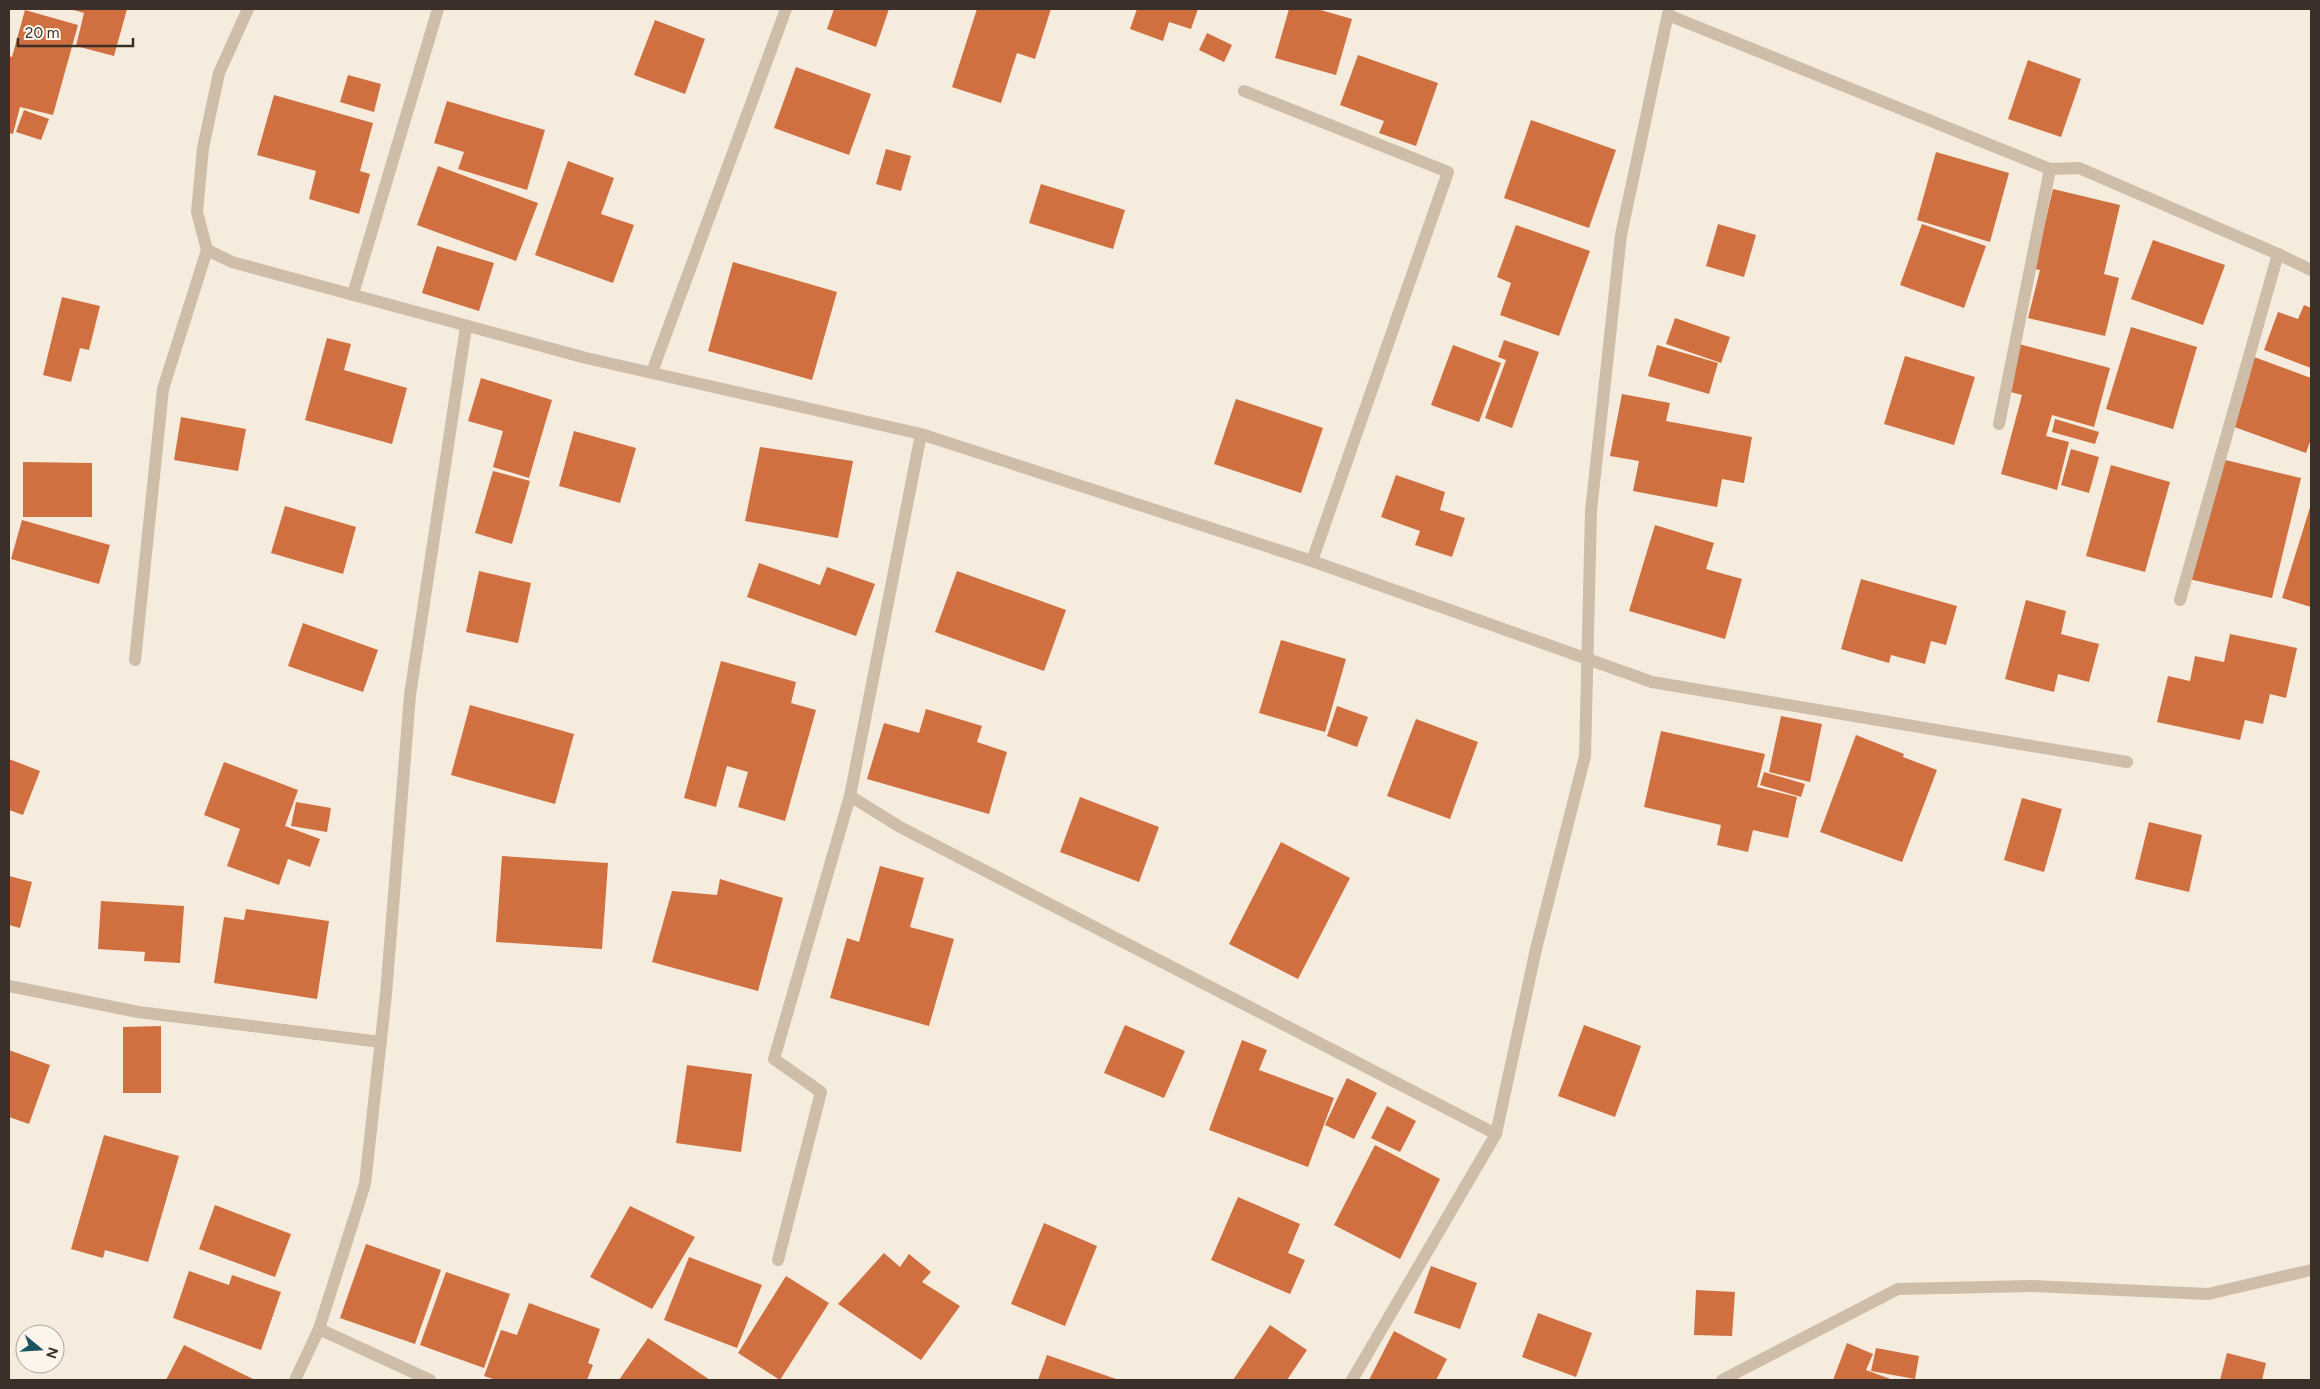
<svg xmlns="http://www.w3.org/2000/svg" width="2320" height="1389" font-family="Figtree,sans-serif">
<rect width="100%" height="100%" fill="#f5ecde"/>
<!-- building -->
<g fill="#d07041">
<path d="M 70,9 L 127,9 L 114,56 L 76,46 L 84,13 Z"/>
<path d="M 834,9 L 889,9 L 876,47 L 827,29 Z"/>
<path d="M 977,9 L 1051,9 L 1035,59 L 1017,53 L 1001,103 L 952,87 Z"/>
<path d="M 1137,9 L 1198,9 L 1191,29 L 1169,22 L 1163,41 L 1130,29 Z"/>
<path d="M 1289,9 L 1317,9 L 1352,19 L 1336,75 L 1275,58 Z"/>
<path d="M 25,10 L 78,25 L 53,115 L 20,107 L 13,134 L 9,133 L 9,56 L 12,57 Z"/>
<path d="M 655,20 L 705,39 L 685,94 L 634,75 Z"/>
<path d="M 1207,33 L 1232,45 L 1224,62 L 1199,50 Z"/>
<path d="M 1358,55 L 1438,83 L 1416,146 L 1379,133 L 1384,121 L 1340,105 Z"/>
<path d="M 2028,60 L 2081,79 L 2061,137 L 2008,119 Z"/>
<path d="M 796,67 L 871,94 L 849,155 L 774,128 Z"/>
<path d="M 348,75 L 381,84 L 374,112 L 340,102 Z"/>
<path d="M 274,95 L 373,123 L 360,171 L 370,174 L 359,214 L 309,199 L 316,171 L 257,155 Z"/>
<path d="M 447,101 L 545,130 L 527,190 L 458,169 L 464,152 L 434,143 Z"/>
<path d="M 24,110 L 49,119 L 41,140 L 16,132 Z"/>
<path d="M 1531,120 L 1616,150 L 1589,228 L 1504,198 Z"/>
<path d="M 886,149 L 911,156 L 901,191 L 876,184 Z"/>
<path d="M 1936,152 L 2009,173 L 1990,242 L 1917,220 Z"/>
<path d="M 568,161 L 614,178 L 601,214 L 634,225 L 613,283 L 535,255 Z"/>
<path d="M 438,166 L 538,203 L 516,261 L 417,225 Z"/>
<path d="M 1041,184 L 1125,210 L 1113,249 L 1029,223 Z"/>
<path d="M 2053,189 L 2120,205 L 2104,274 L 2119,278 L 2105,336 L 2028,318 L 2040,270 L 2034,269 Z"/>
<path d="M 1718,224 L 1756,235 L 1744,277 L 1706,266 Z"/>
<path d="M 1922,224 L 1986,246 L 1964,308 L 1900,285 Z"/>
<path d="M 1516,225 L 1590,251 L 1559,336 L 1500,315 L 1511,283 L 1497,277 Z"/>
<path d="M 2153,240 L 2225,265 L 2203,325 L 2131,299 Z"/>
<path d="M 437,246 L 494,263 L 479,311 L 422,293 Z"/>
<path d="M 733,262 L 837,292 L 812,380 L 708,351 Z"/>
<path d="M 62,297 L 100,306 L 89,350 L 80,348 L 71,382 L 43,375 Z"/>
<path d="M 2304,305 L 2311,308 L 2311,368 L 2264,350 L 2278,312 L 2298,319 Z"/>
<path d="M 1675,318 L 1730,337 L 1721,363 L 1666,344 Z"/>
<path d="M 2131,327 L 2197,347 L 2173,429 L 2106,409 Z"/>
<path d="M 327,338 L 351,344 L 344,370 L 407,388 L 392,444 L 305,420 Z"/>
<path d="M 1504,340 L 1539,352 L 1512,428 L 1485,418 L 1506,360 L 1498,357 Z"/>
<path d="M 2015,343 L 2110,368 L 2094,427 L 2052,415 L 2046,436 L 2069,442 L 2057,490 L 2001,474 L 2022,395 L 2003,390 Z"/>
<path d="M 1453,345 L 1501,363 L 1479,422 L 1431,405 Z"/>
<path d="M 1657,345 L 1718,363 L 1709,394 L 1648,376 Z"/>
<path d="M 1905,356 L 1975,377 L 1954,445 L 1884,424 Z"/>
<path d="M 2254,357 L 2311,378 L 2311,439 L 2306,453 L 2229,425 Z"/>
<path d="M 481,378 L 552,400 L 529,478 L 493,467 L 503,431 L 468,421 Z"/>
<path d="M 1622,394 L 1670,403 L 1666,421 L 1752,437 L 1744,483 L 1722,479 L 1717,507 L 1633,491 L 1639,461 L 1610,456 Z"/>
<path d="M 1236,399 L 1323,428 L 1301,493 L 1214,464 Z"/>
<path d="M 181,417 L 246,429 L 238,471 L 174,460 Z"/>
<path d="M 2055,419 L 2099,432 L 2095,444 L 2052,432 Z"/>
<path d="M 574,431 L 636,448 L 620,503 L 559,486 Z"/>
<path d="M 760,447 L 853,461 L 838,538 L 745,521 Z"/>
<path d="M 2071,449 L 2099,457 L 2089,493 L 2061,485 Z"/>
<path d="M 2217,458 L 2301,478 L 2272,598 L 2189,579 Z"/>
<path d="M 23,462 L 92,463 L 92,517 L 23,517 Z"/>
<path d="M 2111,465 L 2170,482 L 2145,572 L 2086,556 Z"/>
<path d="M 493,471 L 530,481 L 512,544 L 475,533 Z"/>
<path d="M 1396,475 L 1445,492 L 1440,510 L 1465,518 L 1452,557 L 1415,545 L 1420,531 L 1381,517 Z"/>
<path d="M 2311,504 L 2311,607 L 2282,598 Z"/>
<path d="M 285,506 L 356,527 L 343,574 L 271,553 Z"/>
<path d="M 22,520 L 110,545 L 99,584 L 11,559 Z"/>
<path d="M 1655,525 L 1714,543 L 1706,569 L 1742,579 L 1725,639 L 1629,611 Z"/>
<path d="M 759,563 L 820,585 L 827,567 L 875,584 L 856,636 L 747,597 Z"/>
<path d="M 479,571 L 531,583 L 518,643 L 466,632 Z"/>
<path d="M 957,571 L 1066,610 L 1044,671 L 935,632 Z"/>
<path d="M 1861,579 L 1957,606 L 1946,645 L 1931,641 L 1925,664 L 1891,655 L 1889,663 L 1841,649 Z"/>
<path d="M 2026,600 L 2066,611 L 2061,634 L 2099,644 L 2089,682 L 2058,674 L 2054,692 L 2005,679 Z"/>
<path d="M 303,623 L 378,650 L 363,692 L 288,666 Z"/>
<path d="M 2230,634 L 2297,648 L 2286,698 L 2270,694 L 2263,724 L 2245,720 L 2240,740 L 2157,722 L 2168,676 L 2190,681 L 2195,656 L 2224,662 Z"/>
<path d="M 1281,640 L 1346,659 L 1325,732 L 1259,713 Z"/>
<path d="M 721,661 L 796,682 L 791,703 L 816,710 L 785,821 L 738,807 L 748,772 L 727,766 L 716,807 L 684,798 Z"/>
<path d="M 470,705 L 574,734 L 555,804 L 451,775 Z"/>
<path d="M 1337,706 L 1368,717 L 1357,747 L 1327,736 Z"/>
<path d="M 926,709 L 982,726 L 977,742 L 1007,752 L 989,814 L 867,779 L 884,723 L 919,733 Z"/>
<path d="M 1781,716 L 1822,724 L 1810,782 L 1769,772 Z"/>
<path d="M 1416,719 L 1478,742 L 1450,819 L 1387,796 Z"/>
<path d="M 1661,731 L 1765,754 L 1757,787 L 1797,797 L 1788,838 L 1753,830 L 1748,852 L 1717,845 L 1721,825 L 1644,807 Z"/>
<path d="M 1856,735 L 1904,754 L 1903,757 L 1937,770 L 1902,862 L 1820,832 Z"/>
<path d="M 9,759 L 40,771 L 23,815 L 9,810 Z"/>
<path d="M 224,762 L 298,790 L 285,826 L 320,839 L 310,867 L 288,859 L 279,885 L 227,866 L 240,829 L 204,815 Z"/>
<path d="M 1764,772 L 1805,784 L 1801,797 L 1760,785 Z"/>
<path d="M 1080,797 L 1159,827 L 1139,882 L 1060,852 Z"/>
<path d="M 2022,798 L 2062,809 L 2044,872 L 2004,860 Z"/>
<path d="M 296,802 L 331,808 L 327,832 L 291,826 Z"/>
<path d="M 2149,822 L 2202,835 L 2189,892 L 2135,879 Z"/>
<path d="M 1281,842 L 1350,878 L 1298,979 L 1229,944 Z"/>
<path d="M 502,856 L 608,863 L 602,949 L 496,942 Z"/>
<path d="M 880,866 L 924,878 L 910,927 L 954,939 L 929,1026 L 830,998 L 847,938 L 859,942 Z"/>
<path d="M 9,876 L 32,882 L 20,928 L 9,925 Z"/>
<path d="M 720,879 L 783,898 L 758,991 L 652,962 L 672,891 L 717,895 Z"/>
<path d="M 101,901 L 184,906 L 180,963 L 144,961 L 145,952 L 98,949 Z"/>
<path d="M 246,909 L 329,921 L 317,999 L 214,983 L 224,917 L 244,920 Z"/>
<path d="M 1125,1025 L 1185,1051 L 1164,1098 L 1104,1073 Z"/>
<path d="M 1584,1025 L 1641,1046 L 1615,1117 L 1558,1096 Z"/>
<path d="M 161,1026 L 161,1093 L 123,1093 L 123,1027 Z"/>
<path d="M 1242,1040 L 1267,1050 L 1259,1070 L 1334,1098 L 1308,1167 L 1209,1130 Z"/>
<path d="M 9,1050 L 50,1065 L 29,1124 L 9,1117 Z"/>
<path d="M 687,1065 L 752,1074 L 741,1152 L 676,1143 Z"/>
<path d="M 1347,1078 L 1377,1093 L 1354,1139 L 1325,1125 Z"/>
<path d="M 1387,1106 L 1416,1121 L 1400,1152 L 1371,1138 Z"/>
<path d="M 104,1135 L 179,1156 L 148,1262 L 105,1250 L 103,1258 L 71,1249 Z"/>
<path d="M 1375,1145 L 1440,1179 L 1400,1259 L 1334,1225 Z"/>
<path d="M 1238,1197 L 1300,1224 L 1288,1253 L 1305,1260 L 1290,1294 L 1211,1260 Z"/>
<path d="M 215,1205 L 291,1234 L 275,1277 L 199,1249 Z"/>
<path d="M 630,1206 L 695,1237 L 652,1309 L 590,1277 Z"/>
<path d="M 1044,1223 L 1097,1246 L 1065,1326 L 1011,1304 Z"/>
<path d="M 366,1244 L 441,1270 L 415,1344 L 340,1318 Z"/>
<path d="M 884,1253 L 900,1267 L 909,1254 L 931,1272 L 922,1282 L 960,1306 L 921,1360 L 838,1304 Z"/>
<path d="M 689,1257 L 762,1285 L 737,1348 L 664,1320 Z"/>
<path d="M 1431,1266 L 1477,1283 L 1460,1329 L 1414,1313 Z"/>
<path d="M 189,1271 L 229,1285 L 232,1275 L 281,1292 L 261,1350 L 173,1318 Z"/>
<path d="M 446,1272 L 510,1294 L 484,1368 L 420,1345 Z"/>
<path d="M 786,1276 L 829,1303 L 780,1380 L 738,1353 Z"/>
<path d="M 1696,1290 L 1735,1292 L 1732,1336 L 1694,1335 Z"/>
<path d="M 529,1303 L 600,1329 L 588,1363 L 593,1365 L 587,1380 L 496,1380 L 484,1376 L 501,1330 L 517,1335 Z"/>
<path d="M 1538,1313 L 1592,1333 L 1576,1377 L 1522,1357 Z"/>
<path d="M 1270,1325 L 1307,1350 L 1287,1380 L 1233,1380 Z"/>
<path d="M 1394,1331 L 1447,1359 L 1436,1380 L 1369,1380 Z"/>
<path d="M 648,1338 L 710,1380 L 619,1380 Z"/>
<path d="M 1847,1343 L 1873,1354 L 1866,1370 L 1893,1380 L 1833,1380 Z"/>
<path d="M 184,1345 L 255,1380 L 166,1380 Z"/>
<path d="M 1876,1348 L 1919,1356 L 1915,1379 L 1871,1371 Z"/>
<path d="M 2227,1353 L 2266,1363 L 2262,1380 L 2220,1380 Z"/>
<path d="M 1047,1355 L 1119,1380 L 1038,1380 Z"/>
</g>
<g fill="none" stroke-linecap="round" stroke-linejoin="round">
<!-- minor -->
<g stroke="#cebda8" stroke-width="12">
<path d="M 248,9 L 219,73 L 203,148 L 197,212 L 207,250 L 232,262 L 586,358 L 921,434 L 850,796 L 900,827 L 1496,1134 L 1352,1380"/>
<path d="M 1668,15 L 2050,169"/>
<path d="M 1244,91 L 1448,172 L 1312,561 L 1652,682 L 2127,762"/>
<path d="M 353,294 L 438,9"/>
<path d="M 652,372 L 786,9"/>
<path d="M 1999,424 L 2050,169 L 2079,168 L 2278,254 L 2311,270"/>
<path d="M 921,434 L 1312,561"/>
<path d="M 2180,600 L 2278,254"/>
<path d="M 135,660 L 163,389 L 207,250"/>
<path d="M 9,986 L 138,1012 L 381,1042"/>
<path d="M 1496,1134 L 1536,949 L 1585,756 L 1591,511 L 1621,235 L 1669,9"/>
<path d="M 778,1260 L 821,1092 L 774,1059 L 850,796"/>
<path d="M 319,1329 L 430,1380"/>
<path d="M 295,1380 L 319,1329 L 365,1184 L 386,994 L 410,695 L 466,327"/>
<path d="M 1722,1380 L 1898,1289 L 2032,1286 L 2208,1294 L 2311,1270"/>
</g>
</g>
<!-- border -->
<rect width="2320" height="1389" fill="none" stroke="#3b3029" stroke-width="20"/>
<!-- north arrow -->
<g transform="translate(40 1349) rotate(108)"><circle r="24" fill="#fcf5eb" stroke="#afa69d"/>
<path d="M0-4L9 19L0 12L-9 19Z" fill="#1a5660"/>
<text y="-8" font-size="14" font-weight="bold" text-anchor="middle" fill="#3b3029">N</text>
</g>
<!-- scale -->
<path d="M18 38v8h115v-8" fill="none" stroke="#3b3029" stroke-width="2.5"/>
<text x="25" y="38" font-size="15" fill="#3b3029" stroke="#fcf5eb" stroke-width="4" paint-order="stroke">20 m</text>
</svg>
